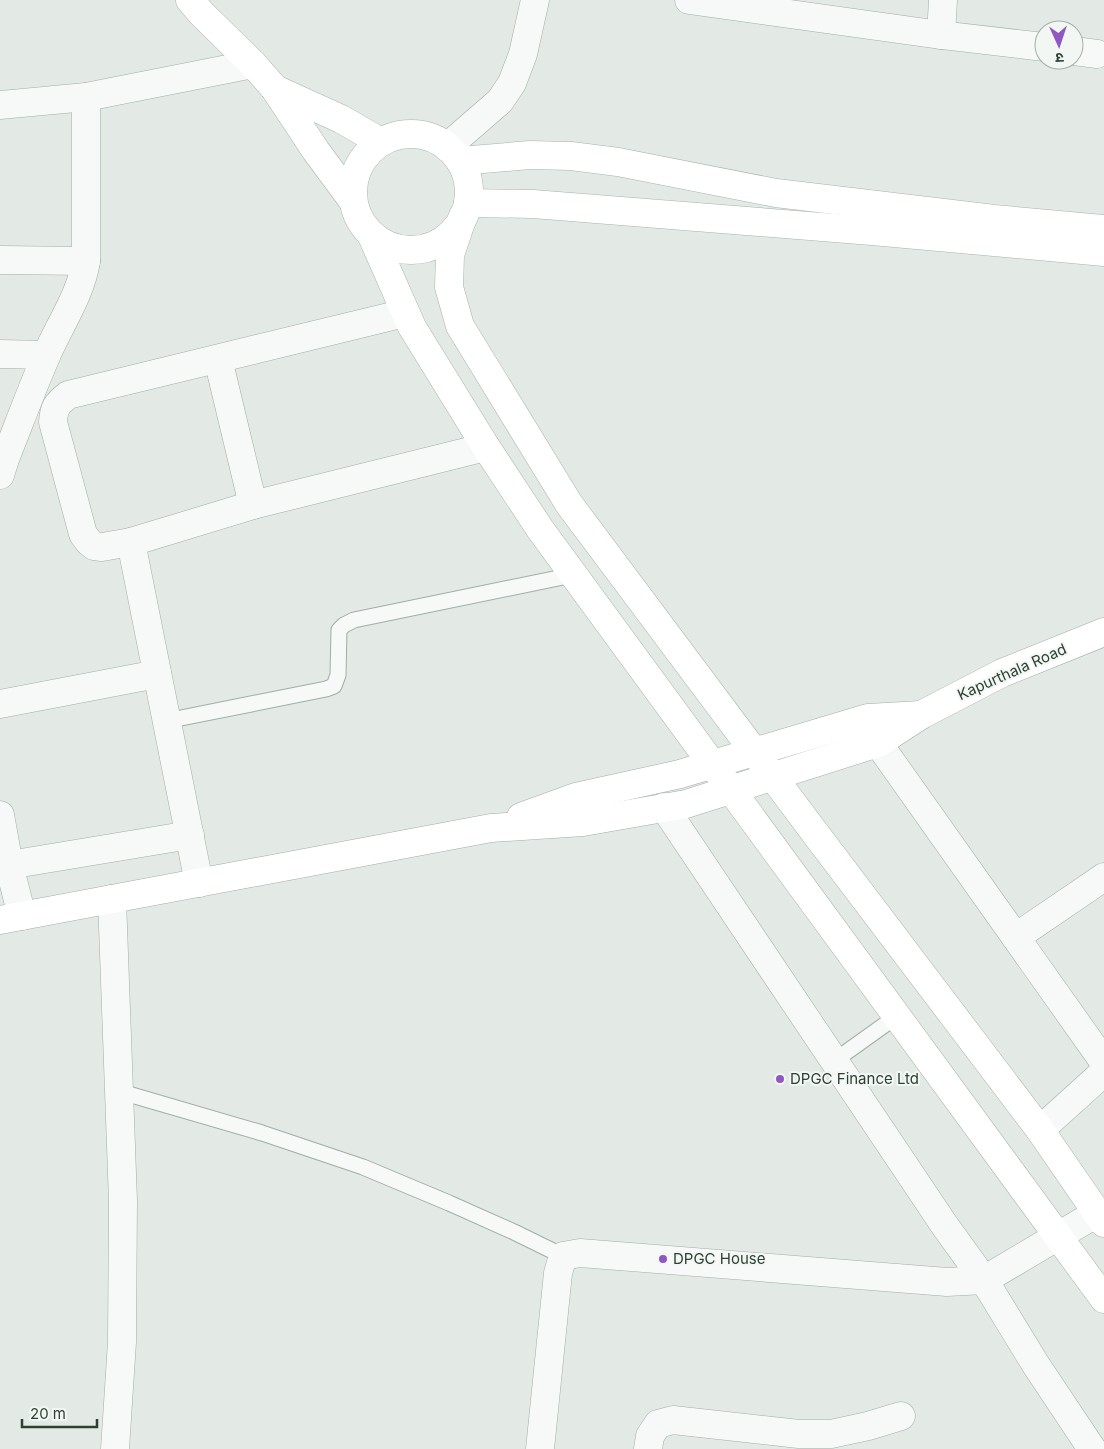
<svg xmlns="http://www.w3.org/2000/svg" width="1104" height="1449" font-family="Inter,'Noto Sans Devanagari',sans-serif">
<rect width="100%" height="100%" fill="#e3eae5"/>
<g fill="none" stroke-linecap="round" stroke-linejoin="round">
<defs>
<g id="lane">
<path d="M 166,721 L 326,689 L 334,686 L 338,675 L 339,630 L 344,625 L 354,620 L 573,575"/>
<path d="M 834,1061 L 897,1016"/>
<path d="M 118,1091 L 262,1133 L 363,1167 L 449,1203 L 514,1232 L 563,1256"/>
</g>
<g id="street">
<path d="M 689,0 L 941,35 L 1044,47"/>
<path d="M 941,35 L 943,0"/>
<path d="M 1074,51 L 1097,54"/>
<path d="M 0,105 L 86,97 L 253,64"/>
<path d="M 447,147 L 500,101 L 512,83 L 523,54 L 535,0"/>
<path d="M 0,260 L 86,261"/>
<path d="M 405,313 L 68,395 C 57,404 54,407 53,422 L 83,534 L 89,542 L 94,546 L 102,547 L 131,542 L 253,505 L 486,447"/>
<path d="M 0,354 L 46,355"/>
<path d="M 218,359 L 253,505"/>
<path d="M 0,475 L 5,459 C 19,424 32,388 47,354 C 60,324 81,294 86,261 L 86,97"/>
<path d="M 131,542 L 199,883"/>
<path d="M 0,704 L 157,674"/>
<path d="M 878,743 L 1104,1062"/>
<path d="M 664,807 L 945,1226 L 984,1280 L 1036,1365 L 1092,1449"/>
<path d="M 0,815 L 9,865 L 22,916"/>
<path d="M 9,865 L 190,835"/>
<path d="M 112,899 L 123,1201 L 122,1342 L 115,1449"/>
<path d="M 1016,937 L 1104,877"/>
<path d="M 1040,1130 L 1104,1072"/>
<path d="M 540,1449 L 558,1273 L 563,1256 L 580,1253 L 947,1282 L 984,1280 L 1097,1213"/>
<path d="M 648,1449 L 650,1436 L 658,1424 L 673,1420 L 799,1434 L 831,1434 L 868,1426 L 901,1416"/>
</g>
<g id="secondary">
<path d="M 521,817 L 576,797 L 680,774 L 868,718 L 921,715"/>
<path d="M 0,920 L 491,828 L 583,822 L 686,804 L 878,743 L 921,715 L 1002,673 L 1104,632"/>
</g>
<g id="primary">
<path d="M 190,0 L 201,13 L 253,64 L 275,89 L 316,151 L 353,201"/>
<path d="M 275,89 L 341,119 L 381,142"/>
<circle cx="411" cy="192" r="58"/>
<path d="M 460,161 L 530,155 L 571,156 L 618,162 L 776,193 L 994,219 L 1104,229"/>
<path d="M 468,203 L 533,204 L 872,231 L 1104,252"/>
<path d="M 463,216 L 450,255 L 449,287 L 460,326 L 569,504 L 815,833 L 1040,1130 L 1104,1223"/>
<path d="M 371,234 L 412,327 L 486,447 L 540,529 L 1104,1299"/>
</g>
</defs>
<!-- lane casing -->
<use href="#lane" stroke="#a1ada5" stroke-width="17"/>
<!-- street casing -->
<use href="#street" stroke="#a1ada5" stroke-width="29"/>
<!-- secondary casing -->
<use href="#secondary" stroke="#a1ada5" stroke-width="29"/>
<!-- primary casing -->
<use href="#primary" stroke="#a4b4a8" stroke-width="29"/>
<!-- lane -->
<use href="#lane" stroke="#f6f9f7" stroke-width="15"/>
<!-- street -->
<use href="#street" stroke="#f6f9f7" stroke-width="28"/>
<!-- secondary -->
<use href="#secondary" stroke="#fff" stroke-width="28"/>
<!-- primary -->
<use href="#primary" stroke="#fff" stroke-width="28"/>
</g>
<!-- markers -->
<g fill="#8e57c1" stroke="#f3f7f4" stroke-width="2">
<circle cx="780" cy="1079" r="5"/>
<circle cx="663" cy="1259" r="5"/>
</g>
<g text-anchor="middle" stroke-width="4" stroke-linejoin="round" paint-order="stroke">
<!-- street labels -->
<g font-size="15" fill="#2d4033" stroke="#f3f7f4">
<text transform="translate(1012 672) rotate(-24)" y="5">Kapurthala Road</text>
</g>
<!-- poi labels -->
<g font-size="15" fill="#2d4033" stroke="#f3f7f4" text-anchor="start">
<text x="790" y="1084">DPGC Finance Ltd</text>
<text x="673" y="1264">DPGC House</text>
</g>
</g>
<!-- north arrow -->
<g transform="translate(1059 45) rotate(177)"><circle r="24" fill="#f3f7f4" stroke="#a4aea7"/>
<path d="M0-4L9 19L0 12L-9 19Z" fill="#8e57c1"/>
<text y="-8" font-size="14" font-weight="bold" text-anchor="middle" fill="#2d4033">उ</text>
</g>
<!-- scale -->
<path d="M22 1419v8h75v-8" fill="none" stroke="#2d4033" stroke-width="2.5"/>
<text x="30" y="1419" font-size="15" fill="#2d4033" stroke="#f3f7f4" stroke-width="4" paint-order="stroke">20 m</text>
</svg>
